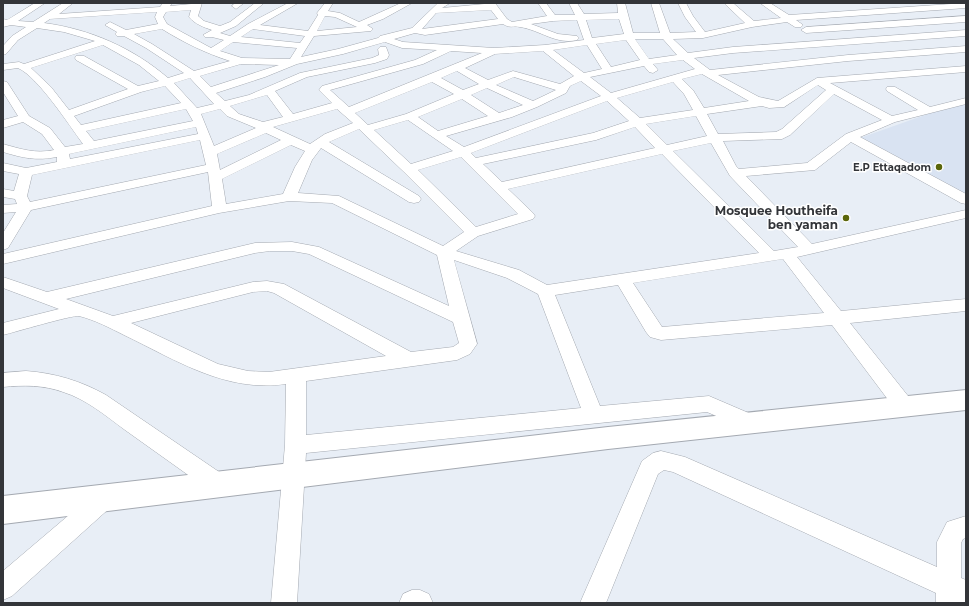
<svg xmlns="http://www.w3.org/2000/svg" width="969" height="606" font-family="Montserrat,sans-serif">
<rect width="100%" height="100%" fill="#e8eef6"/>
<!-- built -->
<path fill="#d9e3f2" d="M 966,101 L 966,194 L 857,139 L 925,115 Z"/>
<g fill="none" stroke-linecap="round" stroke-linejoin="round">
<defs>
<g id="street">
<path d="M 35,3 L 45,3 L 18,21 L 33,22 L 63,3 L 73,3 L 59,14 L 160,7 L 163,3 L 172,3 L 170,6 L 202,3 L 198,16 L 204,21 L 220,26 L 230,22 L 255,3 L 264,3 L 236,26 L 220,33 L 230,36 L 248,24 L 288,3 L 298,3 L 260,25 L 308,31 L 318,15 L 317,13 L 325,3 L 333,3 L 328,11 L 340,13 L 359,22 L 401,3 L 412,3 L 383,19 L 367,25 L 373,29 L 371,31 L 314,36 L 301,57 L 338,49 L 378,38 L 380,36 L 412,28 L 438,3 L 450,3 L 442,8 L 495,3 L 507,19 L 512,22 L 547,16 L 538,3 L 546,3 L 555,15 L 575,15 L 569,3 L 577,3 L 584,14 L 618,13 L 617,3 L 625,3 L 633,33 L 660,33 L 651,3 L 659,3 L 670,33 L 696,32 L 685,17 L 678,3 L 686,3 L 693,16 L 705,32 L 745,23 L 724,3 L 733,3 L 754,21 L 781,18 L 760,3 L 770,3 L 789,15 L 966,3 L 966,8 L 796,20 L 803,25 L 801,27 L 795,27 L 787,22 L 752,27 L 703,38 L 673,39 L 688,53 L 733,47 L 966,30 L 966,36 L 733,53 L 694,58 L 710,70 L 848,55 L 966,46 L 966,52 L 848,61 L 718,75 L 759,97 L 778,101 L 817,78 L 966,66 L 966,72 L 830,83 L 892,116 L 918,110 L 887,91 L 886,89 L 887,87 L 895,87 L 930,107 L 966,98 L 966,104 L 895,122 L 860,137 L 966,194 L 966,204 L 961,203 L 851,142 L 815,170 L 746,176 L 812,244 L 966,210 L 966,218 L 797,257 L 841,311 L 966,299 L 966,311 L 850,323 L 912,401 L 915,407 L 912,413 L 905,415 L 898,413 L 832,325 L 661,340 L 650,337 L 646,332 L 618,285 L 555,295 L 600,406 L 709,396 L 758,417 L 761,423 L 758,429 L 751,431 L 707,412 L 306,453 L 297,603 L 271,603 L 285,445 L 286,384 C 226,393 176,360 124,335 C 110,328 95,320 79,316 C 72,315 15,332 3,335 L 3,323 L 59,309 L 3,288 L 3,277 L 47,292 L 255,243 L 292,242 L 319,247 L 449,306 L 437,255 L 332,203 L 289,201 L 219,213 L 3,264 L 3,254 L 212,206 L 208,172 L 31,210 L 8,248 L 3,250 L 3,233 L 16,212 L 3,213 L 3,205 L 17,204 L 15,199 L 3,197 L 3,189 L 14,191 L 19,174 L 3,171 L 3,163 L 26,168 L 57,162 L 57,157 C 36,161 23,158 3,152 L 3,144 C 21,149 35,154 54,150 L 42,134 L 23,122 L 3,128 L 3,120 L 18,116 L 3,92 L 3,81 L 7,82 L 29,116 L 50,128 L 65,147 L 83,144 C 69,125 38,77 18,68 L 3,70 L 3,64 L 19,62 L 24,64 L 95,41 L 64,32 L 37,28 L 18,40 L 6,54 L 3,55 L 3,46 L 12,36 L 26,27 L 11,25 L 3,27 L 3,19 L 7,20 ZM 191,10 L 189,17 C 195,24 203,27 212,30 L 203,35 L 205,37 L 212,37 L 224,40 L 211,48 L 167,24 L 163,17 L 166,12 ZM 491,10 L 498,19 L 422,29 L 436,13 ZM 157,12 L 155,17 L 158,24 L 126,30 L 110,22 L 105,25 L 117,32 L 115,34 L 117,36 L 124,36 L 146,48 L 184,73 L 168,78 C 133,48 90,29 44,23 L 50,19 ZM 325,16 L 335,17 L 357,27 L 317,31 ZM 619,19 L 624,34 L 592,38 L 586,20 ZM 577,20 L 584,40 L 545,45 L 494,48 L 403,42 L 394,39 L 415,33 L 425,35 L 503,24 C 511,29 512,25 520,27 C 540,30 556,45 577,40 L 579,38 L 577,36 L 558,34 L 531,24 L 553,21 ZM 162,29 C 183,42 205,53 230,61 L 194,71 L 152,44 L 134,34 ZM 253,29 L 305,36 L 300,43 L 241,37 ZM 635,39 L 663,39 L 677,55 L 649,59 ZM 626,40 L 640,60 L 611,67 L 596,44 ZM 233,42 L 297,48 L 290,59 L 242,58 L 220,51 ZM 385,42 L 402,48 L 437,50 L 415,60 L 322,86 L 319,90 L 332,103 L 293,114 L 275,91 L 307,77 L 375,63 L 387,59 L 389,55 L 386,47 L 380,47 L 378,49 L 379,55 L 372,58 L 300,73 L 249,95 L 225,101 L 216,93 L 265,77 L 297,64 L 343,54 ZM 103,45 L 139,65 L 159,81 L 138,86 L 84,56 L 76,56 L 75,58 L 76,60 L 128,89 L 69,110 L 51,87 L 31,68 ZM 587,45 L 602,69 L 584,73 L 553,50 ZM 451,51 L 482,53 L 349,107 L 330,90 L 423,64 ZM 543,51 L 574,76 L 560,84 L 513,71 L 488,80 L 465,68 L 495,54 ZM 683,60 L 695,69 L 611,93 L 590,77 L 644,66 L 649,72 L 653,73 L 658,70 L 653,64 ZM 241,64 L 279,65 L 211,87 L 200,76 ZM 457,71 L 479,84 L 463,90 L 441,78 ZM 702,74 L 749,101 L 704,108 L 693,90 L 682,79 ZM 514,77 L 556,90 L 533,101 L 496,85 ZM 190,78 L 214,104 L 197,108 L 174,83 ZM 581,81 L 601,96 L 464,147 L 446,136 L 512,117 L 537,107 L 566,93 L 570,86 ZM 432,82 L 454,94 L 406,114 L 368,125 L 355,113 ZM 673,82 L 684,94 L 693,110 L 640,118 L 617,98 ZM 818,85 L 826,90 L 782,129 L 776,132 L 718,134 L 707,114 L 762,106 L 769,108 L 784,107 ZM 165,86 L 181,103 L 81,125 L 74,116 L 141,92 ZM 487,88 L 523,105 L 499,113 L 471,95 ZM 834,94 L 882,120 L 846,134 L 807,163 L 739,169 L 736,166 L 723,141 L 782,139 L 790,135 ZM 267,95 L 283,117 L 263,122 L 239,114 L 230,106 ZM 462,99 L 488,116 L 438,131 L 418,117 ZM 607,101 L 629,121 L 593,133 L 476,158 L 471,153 ZM 186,109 L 193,121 L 94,141 L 86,131 ZM 220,109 L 227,116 L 256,128 L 214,146 L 201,114 ZM 337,109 L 353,123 L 325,134 L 310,144 L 273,127 ZM 696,116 L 707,136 L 667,145 L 646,124 ZM 408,120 L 453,151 L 411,164 L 374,130 ZM 196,127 L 198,134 L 70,159 L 69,154 ZM 635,127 L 655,148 L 502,182 L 483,164 L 596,140 ZM 359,129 L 404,172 L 464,232 L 443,246 L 339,196 L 298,193 L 312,160 L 321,148 L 409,202 L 414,203 L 419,202 L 421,199 L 419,196 L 329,142 ZM 266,133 L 281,140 L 220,170 L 217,154 ZM 200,140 L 206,165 L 30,202 L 27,196 L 32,175 ZM 711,143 L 730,176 L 798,247 L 774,251 L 673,151 ZM 291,145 L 305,151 L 295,167 L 283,194 L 226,204 L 222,179 ZM 662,154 L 759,253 L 547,285 L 519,270 L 456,251 L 478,236 L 533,219 L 535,216 L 533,213 L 508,189 ZM 461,157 L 518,214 L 476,227 L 418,170 ZM 270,251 L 292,251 L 309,254 L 453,322 L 459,343 L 453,347 L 411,352 L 284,284 L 267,281 L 253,282 L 113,316 L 66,299 L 255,253 ZM 783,259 L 824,313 L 662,327 L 633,283 ZM 454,260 L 507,278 L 538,294 L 581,408 L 306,435 L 306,381 L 457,360 L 470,354 L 477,344 ZM 267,291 L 274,293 L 386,356 L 269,372 L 248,371 L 218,364 L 131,323 L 253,292 Z"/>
<path d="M 235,3 L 244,3 L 236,9 L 232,6 Z"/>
<path d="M 966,16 L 966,22 L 806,33 L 801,30 L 806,27 Z"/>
<path d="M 26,371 C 55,373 81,381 106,395 L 228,478 L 231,485 L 228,492 L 220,495 L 212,492 C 183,471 154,451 125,430 C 106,416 86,399 63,392 C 44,385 23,385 3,387 L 3,373 Z"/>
<path d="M 661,451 L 685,457 L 937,567 L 937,542 L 947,522 L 966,516 L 966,538 L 963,539 L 961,543 L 961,578 L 966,580 L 966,603 L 936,603 L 936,593 L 673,472 L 664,470 L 658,474 L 606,603 L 580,603 L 642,461 L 653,453 Z"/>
<path d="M 104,489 L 112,492 L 115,499 L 112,506 L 12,596 L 3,600 L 3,571 L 96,492 Z"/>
<path d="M 412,590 L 420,590 L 429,594 L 433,603 L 399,603 L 403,594 Z"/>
</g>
<path id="secondary" d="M 966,390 L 966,410 L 608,449 L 3,524 L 3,496 L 608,427 Z"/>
</defs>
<!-- street casing -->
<use href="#street" stroke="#a4a9b1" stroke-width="1"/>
<!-- secondary casing -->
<use href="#secondary" stroke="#a4a9b1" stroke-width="2"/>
<!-- street -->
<use href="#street" fill="#fff" fill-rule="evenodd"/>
<!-- secondary -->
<use href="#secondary" fill="#fff" fill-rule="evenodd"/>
</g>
<!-- markers -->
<g fill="#5a660a" stroke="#fff" stroke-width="1.5">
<circle cx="939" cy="167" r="4"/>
<circle cx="846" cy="218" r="4"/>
</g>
<g text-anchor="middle" stroke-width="3" stroke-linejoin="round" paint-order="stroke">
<!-- far-poi labels -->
<g font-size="10" font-weight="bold" fill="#333539" stroke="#fff" text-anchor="end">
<text x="931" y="171">E.P Ettaqadom</text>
</g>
<!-- poi labels -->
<g font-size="12" font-weight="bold" fill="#333539" stroke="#fff" text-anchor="end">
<text x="838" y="215">Mosquee Houtheifa<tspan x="838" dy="14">ben yaman</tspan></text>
</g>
</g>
<!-- border -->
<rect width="969" height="606" fill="none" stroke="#333539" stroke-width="8"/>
</svg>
